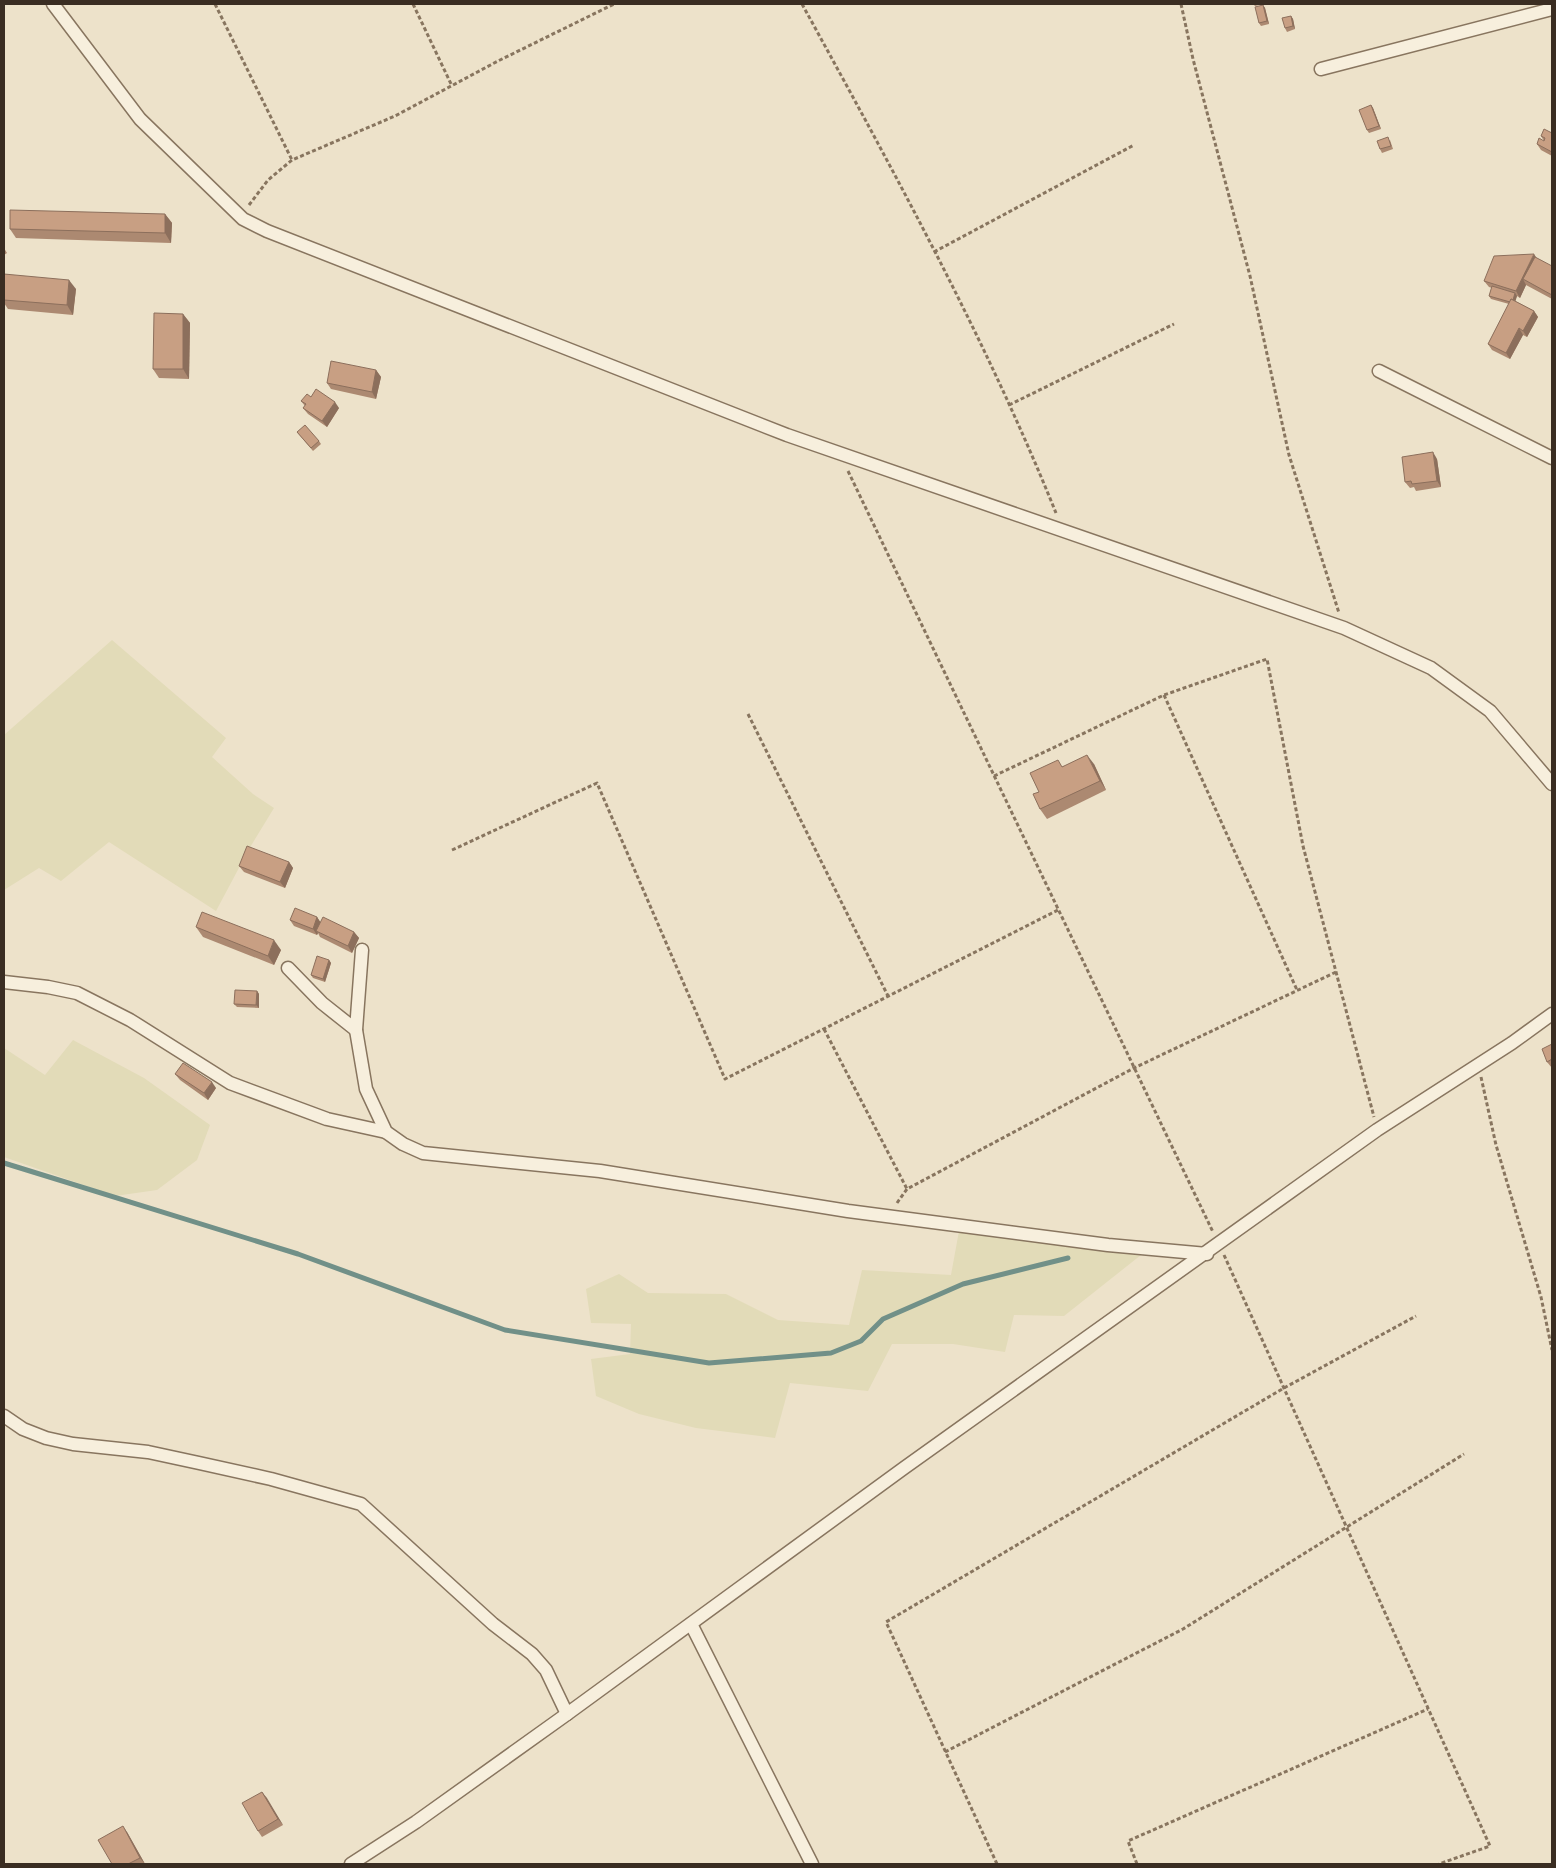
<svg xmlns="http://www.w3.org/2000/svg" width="1556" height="1868" font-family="'PT Serif',serif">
<rect width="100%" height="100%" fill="#ede2ca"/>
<!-- farmland -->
<g fill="#e2dbb8">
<path d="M 112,640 L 226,738 L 212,757 L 253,794 L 274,808 L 249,849 L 216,911 L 109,842 L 61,881 L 39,868 L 4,890 L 4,735 Z"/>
<path d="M 73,1040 L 144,1078 L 210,1125 L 197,1160 L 157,1190 L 115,1196 L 4,1157 L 4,1048 L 45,1075 Z"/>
<path d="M 959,1231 L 1141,1255 L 1064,1316 L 1014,1315 L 1005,1352 L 953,1344 L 892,1344 L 868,1391 L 790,1383 L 775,1438 L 696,1428 L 639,1414 L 596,1396 L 591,1359 L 630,1354 L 631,1324 L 591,1323 L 586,1289 L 619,1274 L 648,1293 L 726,1294 L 778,1320 L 849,1325 L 862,1270 L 951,1275 Z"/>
</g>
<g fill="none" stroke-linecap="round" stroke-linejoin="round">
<!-- stream -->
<path stroke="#719088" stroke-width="5" d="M 4,1163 L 298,1254 L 505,1330 L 709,1363 L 831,1353 L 861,1341 L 883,1319 L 963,1284 L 1068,1258"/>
<defs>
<g id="street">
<path d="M 53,4 L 140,119 L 243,219 L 267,231 L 787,435 L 1344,628 L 1431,668 L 1490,711 L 1552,784"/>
<path d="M 1321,69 L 1552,9"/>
<path d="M 1379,371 L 1552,458"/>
<path d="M 362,950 L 356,1030 L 366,1089 L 386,1132 L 403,1144 L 423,1153 L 600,1171 L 848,1211 L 1108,1245 L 1207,1254"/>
<path d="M 288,968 L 322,1003 L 356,1030"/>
<path d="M 4,982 L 48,987 L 77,993 L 130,1020 L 230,1083 L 327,1119 L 386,1132"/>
<path d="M 4,1416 L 23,1429 L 46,1438 L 73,1444 L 148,1452 L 199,1463 L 271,1479 L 361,1504 L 493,1624 L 532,1654 L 546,1670 L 567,1714"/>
<path d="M 691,1624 L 812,1864"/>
<path d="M 351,1864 L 416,1822 L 567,1714 L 904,1468 L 1377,1130 L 1512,1043 L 1552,1014"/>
</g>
</defs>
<!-- street casing -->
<use href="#street" stroke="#88755f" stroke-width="15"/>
<!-- path -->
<g stroke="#88755f" stroke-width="3" stroke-dasharray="4 2.5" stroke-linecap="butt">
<path d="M 215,4 L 292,160"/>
<path d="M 413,4 L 452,86"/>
<path d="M 802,4 C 893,170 985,337 1056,513"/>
<path d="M 1181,4 L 1193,59 L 1250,276 L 1289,455 L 1339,613"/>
<path d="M 249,205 L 268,180 L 292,160 L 395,116 L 498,61 L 614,4"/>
<path d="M 934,252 L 1134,145"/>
<path d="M 1009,405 L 1174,324"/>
<path d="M 848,471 L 1213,1232"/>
<path d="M 1164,695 L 1297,990"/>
<path d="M 748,714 L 888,996"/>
<path d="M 994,776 L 1164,695 L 1267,659 L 1303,846 L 1374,1117"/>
<path d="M 452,850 L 597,783 L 725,1079 L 1058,910"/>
<path d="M 824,1029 L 907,1189"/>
<path d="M 1481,1077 L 1496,1145 L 1541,1297 L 1552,1350"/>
<path d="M 897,1203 L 907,1189 L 1134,1068 L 1336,972"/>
<path d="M 1224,1255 L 1490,1846 L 1439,1864"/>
<path d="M 945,1752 L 1183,1629 L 1464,1454"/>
<path d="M 997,1864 L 886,1622 L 1284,1388 L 1416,1316"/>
<path d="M 1137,1864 L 1128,1841 L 1428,1709"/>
</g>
<!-- street -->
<use href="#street" stroke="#f7efdd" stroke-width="12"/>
</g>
<!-- wall -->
<g fill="#ac8971">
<path d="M 1253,4 L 1263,4 L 1255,6 Z"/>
<path d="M 1263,5 L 1265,8 L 1269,24 L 1261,26 L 1259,23 Z"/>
<path d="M 1291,16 L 1293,19 L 1295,29 L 1287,32 L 1285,28 Z"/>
<path d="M 1371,105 L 1373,108 L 1381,129 L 1369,133 L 1367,130 Z"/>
<path d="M 1552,133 L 1552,156 L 1541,150 L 1537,144 L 1544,141 L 1541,136 Z"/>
<path d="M 1390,140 L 1393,149 L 1382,153 L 1380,149 Z"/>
<path d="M 165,214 L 172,223 L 171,243 L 16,238 L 10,229 Z"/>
<path d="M 4,248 L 7,253 L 4,255 Z"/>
<path d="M 1552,266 L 1552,299 L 1526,285 L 1520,298 L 1517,296 L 1515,301 L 1534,311 L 1538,317 L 1527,337 L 1523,335 L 1510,359 L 1492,350 L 1488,344 L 1509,304 L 1491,299 L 1489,296 L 1492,288 L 1489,287 L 1484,281 Z"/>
<path d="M 4,274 L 76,289 L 73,315 L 8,309 L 4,303 Z"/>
<path d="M 183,314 L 190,323 L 189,379 L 159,378 L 153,369 Z"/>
<path d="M 376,370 L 381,377 L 376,399 L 331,389 L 327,383 Z"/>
<path d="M 311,397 L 339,408 L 327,427 L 308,414 L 303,408 L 305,406 L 301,401 Z"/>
<path d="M 297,432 L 319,441 L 321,444 L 313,451 Z"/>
<path d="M 1437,459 L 1441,487 L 1416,491 L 1414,487 L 1410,488 L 1405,482 Z"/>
<path d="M 1094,764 L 1106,790 L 1047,819 L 1040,809 L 1039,792 L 1063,766 Z"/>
<path d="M 289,862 L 293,868 L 285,888 L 244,872 L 239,866 Z"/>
<path d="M 317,917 L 320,922 L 354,932 L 359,938 L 352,953 L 320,937 L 318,933 L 317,935 L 294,926 L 290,920 Z"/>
<path d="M 196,927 L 281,950 L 274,965 L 203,937 Z"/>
<path d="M 329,960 L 331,963 L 325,982 L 313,978 L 311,975 Z"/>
<path d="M 257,991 L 259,994 L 259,1008 L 237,1007 L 234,1004 Z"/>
<path d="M 1552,1044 L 1552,1068 L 1547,1062 Z"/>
<path d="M 175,1074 L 216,1088 L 208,1100 L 180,1080 Z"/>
<path d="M 262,1792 L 283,1825 L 262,1837 L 258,1831 Z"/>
<path d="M 127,1832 L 145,1864 L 112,1864 Z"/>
</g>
<!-- shaded-wall -->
<g fill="#8c6f5c">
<path d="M 1263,5 L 1265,8 L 1269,24 L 1267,21 Z"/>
<path d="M 1291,16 L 1293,19 L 1295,29 L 1293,26 Z"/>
<path d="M 1371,105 L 1373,108 L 1381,129 L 1379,126 Z"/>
<path d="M 165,214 L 172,223 L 171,243 L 165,233 Z"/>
<path d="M 1534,254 L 1538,260 L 1523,279 L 1526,285 L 1520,298 L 1516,291 Z"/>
<path d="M 69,280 L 76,289 L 73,315 L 67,305 Z"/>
<path d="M 1515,293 L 1517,296 L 1514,306 L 1512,303 Z"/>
<path d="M 1534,311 L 1538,317 L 1527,337 L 1523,331 Z"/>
<path d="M 183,314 L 190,323 L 189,379 L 183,369 Z"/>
<path d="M 1519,328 L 1523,335 L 1510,359 L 1506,353 Z"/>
<path d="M 376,370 L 381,377 L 376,399 L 372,392 Z"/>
<path d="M 335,402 L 339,408 L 327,427 L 322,421 Z"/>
<path d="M 1433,452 L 1437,459 L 1441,487 L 1437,481 Z"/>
<path d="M 1087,755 L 1094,764 L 1106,790 L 1100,781 Z"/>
<path d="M 289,862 L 293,868 L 285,888 L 280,882 Z"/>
<path d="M 317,917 L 321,923 L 316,931 L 318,933 L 317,935 L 313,929 Z"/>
<path d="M 354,932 L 359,938 L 352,953 L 348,946 Z"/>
<path d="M 274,940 L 281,950 L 274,965 L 268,956 Z"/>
<path d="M 329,960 L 331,963 L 325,982 L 323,979 Z"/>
<path d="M 257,991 L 259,994 L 259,1008 L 256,1005 Z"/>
<path d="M 212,1082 L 216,1088 L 208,1100 L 204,1093 Z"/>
<path d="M 262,1792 L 267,1798 L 283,1825 L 278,1819 Z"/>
<path d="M 123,1826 L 127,1832 L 145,1864 L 140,1858 Z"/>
</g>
<!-- building -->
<g fill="#c89f83" stroke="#8c6f5c">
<path d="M 1263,5 L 1267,21 L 1259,23 L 1255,7 Z"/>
<path d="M 1291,16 L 1293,26 L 1285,28 L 1282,18 Z"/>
<path d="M 1371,105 L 1379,126 L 1367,130 L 1359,110 Z"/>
<path d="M 1544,129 L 1552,133 L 1552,152 L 1537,144 L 1539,138 L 1544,141 L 1545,138 L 1541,136 Z"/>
<path d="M 1388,137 L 1391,146 L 1380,149 L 1377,141 Z"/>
<path d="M 10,210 L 165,214 L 165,233 L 10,229 Z"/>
<path d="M 1534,254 L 1516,291 L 1484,281 L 1494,256 Z"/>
<path d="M 1535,257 L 1552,266 L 1552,295 L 1523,279 Z"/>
<path d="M 4,274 L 69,280 L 67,305 L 4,300 Z"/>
<path d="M 1492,286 L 1515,293 L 1513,300 L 1511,299 L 1510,302 L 1489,296 Z"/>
<path d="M 1511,299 L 1534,311 L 1523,331 L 1519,328 L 1506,353 L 1488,344 Z"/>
<path d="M 154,313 L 183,314 L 183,369 L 153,369 Z"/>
<path d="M 331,361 L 376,370 L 372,392 L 327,383 Z"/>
<path d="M 316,389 L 335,402 L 322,421 L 303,408 L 306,404 L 301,401 L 307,394 L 311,397 Z"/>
<path d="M 305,425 L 319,441 L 311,448 L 297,432 Z"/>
<path d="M 1433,452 L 1437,481 L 1412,484 L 1411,481 L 1405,482 L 1402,457 Z"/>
<path d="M 1087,755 L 1100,781 L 1040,809 L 1033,794 L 1039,792 L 1030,773 L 1058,760 L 1062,767 Z"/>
<path d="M 247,846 L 289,862 L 280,882 L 239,866 Z"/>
<path d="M 295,908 L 317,917 L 313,929 L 290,920 Z"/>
<path d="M 202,912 L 274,940 L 268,956 L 196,927 Z"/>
<path d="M 323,917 L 354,932 L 348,946 L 316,931 Z"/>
<path d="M 317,956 L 329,960 L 323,979 L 311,975 Z"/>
<path d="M 235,990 L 257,991 L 256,1005 L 234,1004 Z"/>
<path d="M 1552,1044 L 1552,1059 L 1547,1062 L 1542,1049 Z"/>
<path d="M 183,1063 L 212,1082 L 204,1093 L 175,1074 Z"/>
<path d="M 262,1792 L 278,1819 L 258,1831 L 242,1803 Z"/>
<path d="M 123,1826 L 140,1858 L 128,1864 L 112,1864 L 98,1840 Z"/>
</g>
<!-- border -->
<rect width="1556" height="1868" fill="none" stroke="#3a2d22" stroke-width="10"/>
</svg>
